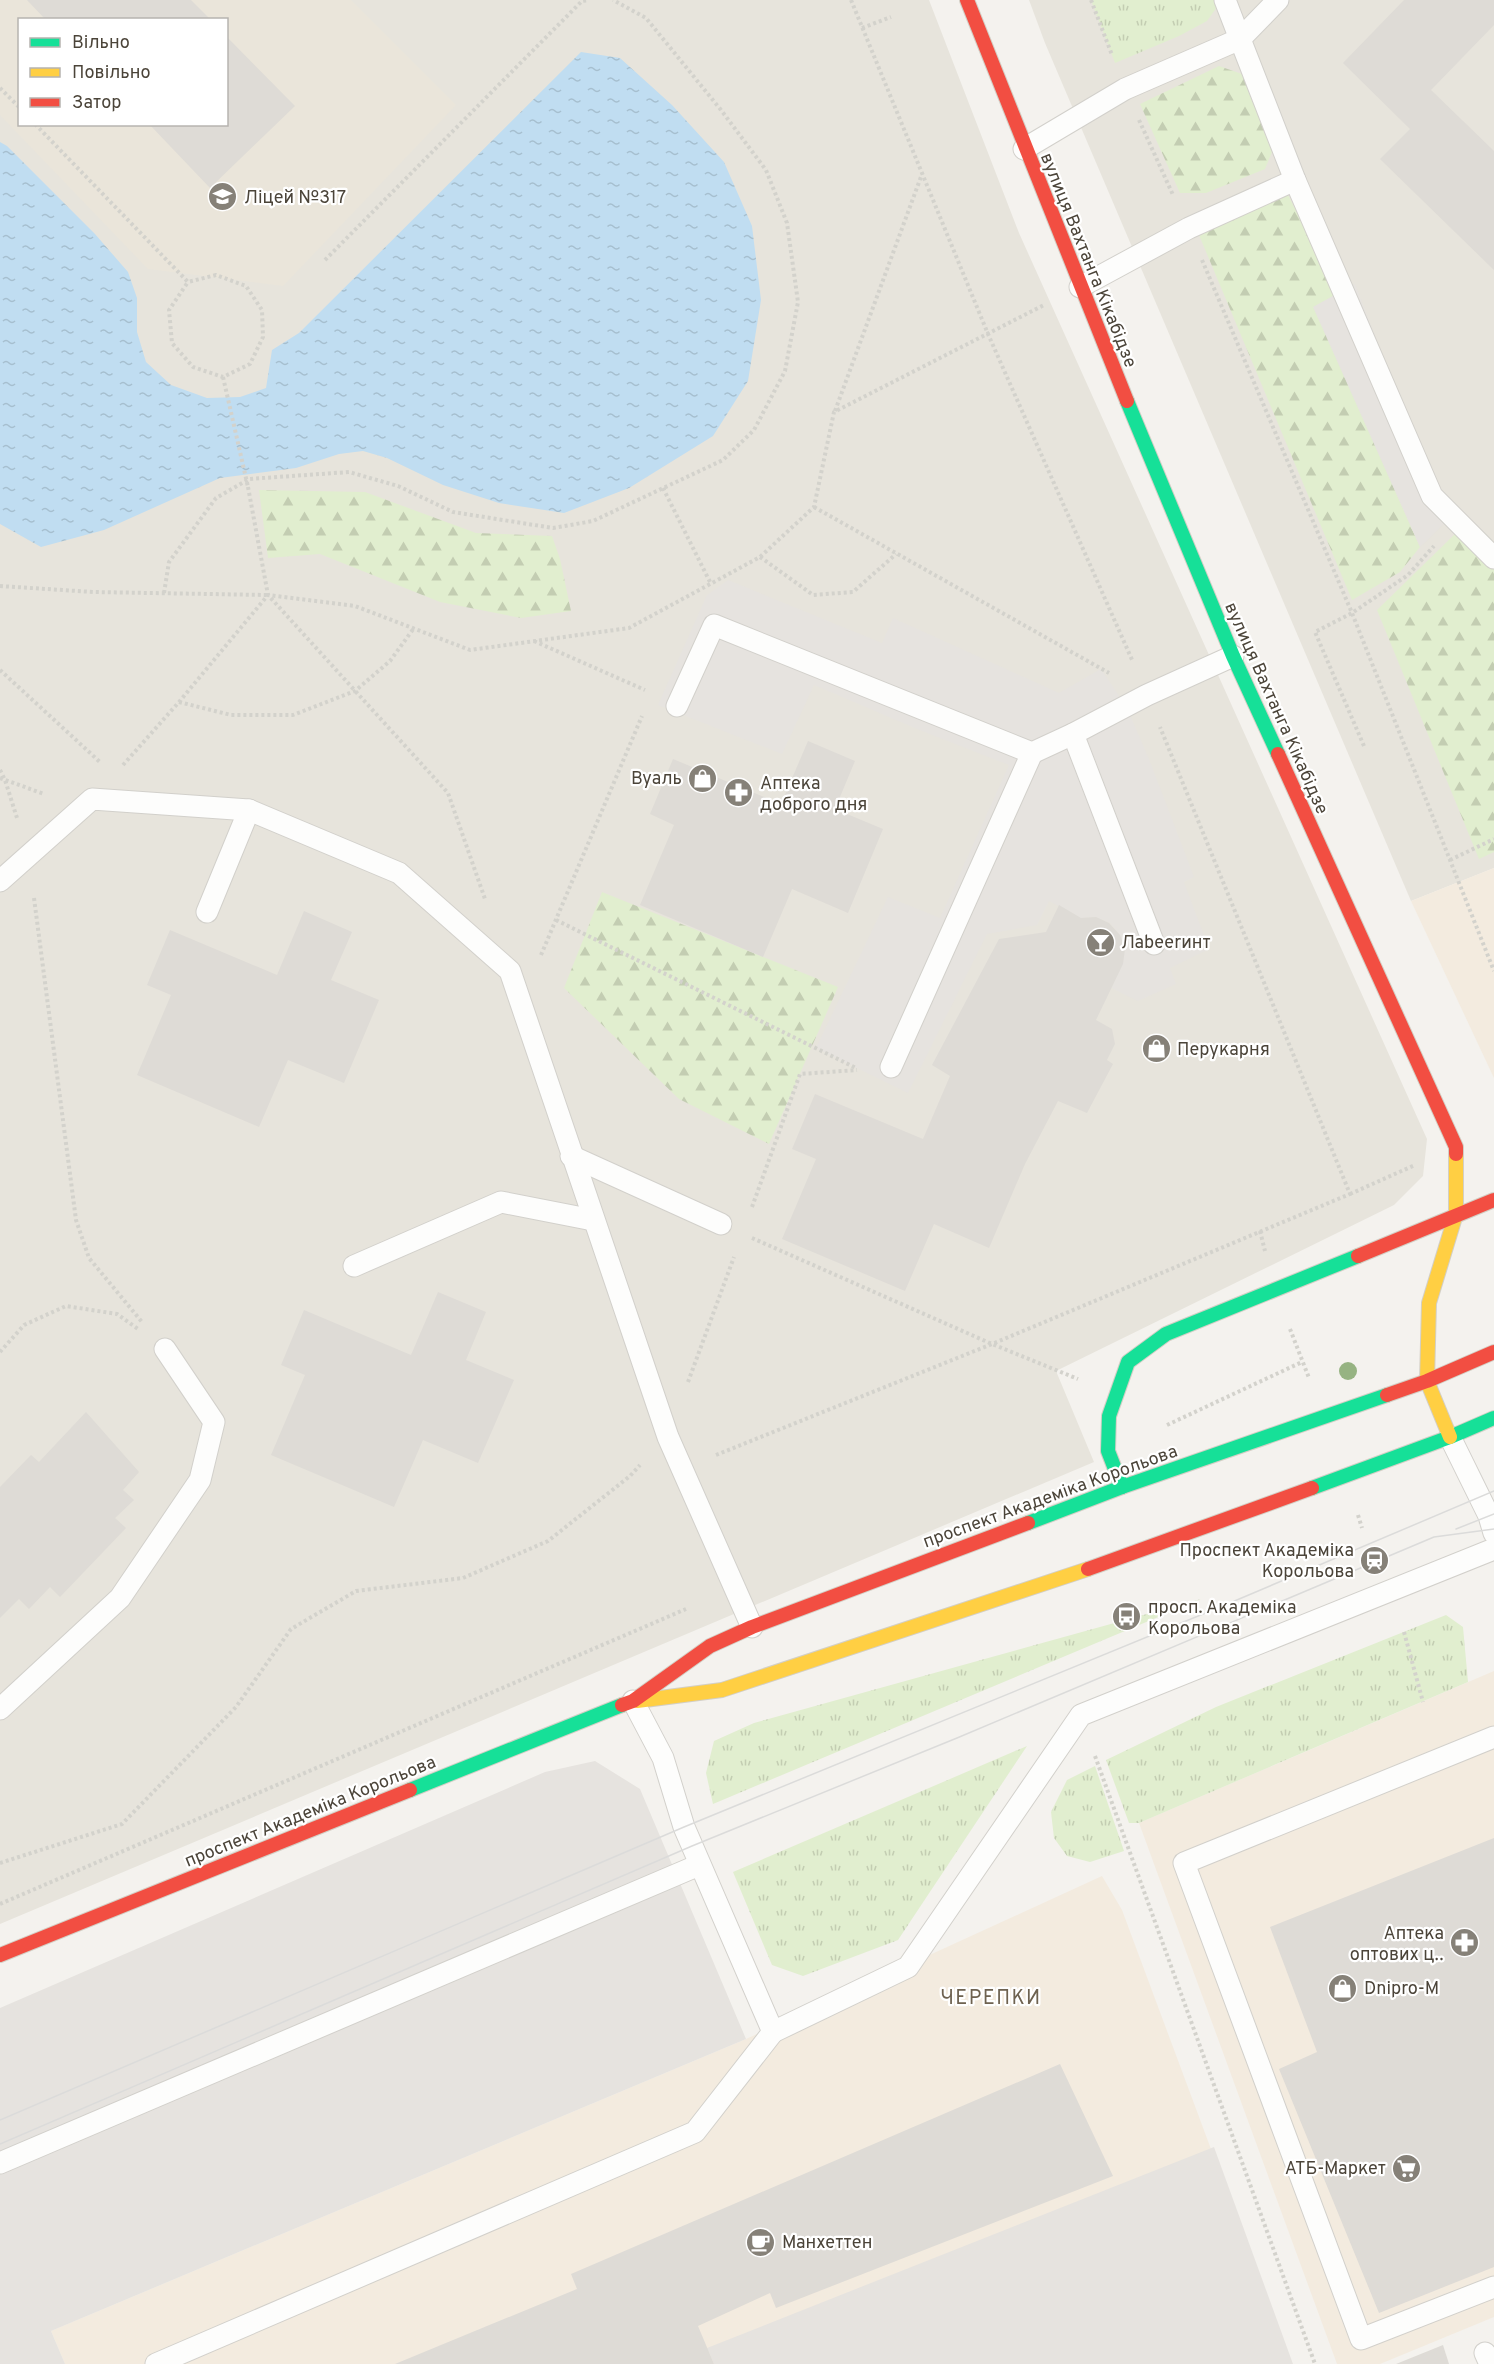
<svg xmlns="http://www.w3.org/2000/svg" width="1494" height="2364" font-family="Overpass,sans-serif">
<defs>
<pattern id="grass-tufts" width="24" height="20" patternUnits="userSpaceOnUse" patternTransform="scale(1.5)"><rect width="24" height="20" fill="#e1eecf"/><path d="M3 7l-1-3M5 7V3M7 7l1-3M15 17l-1-3M17 17v-4M19 17l1-3" fill="none" stroke="#c3cdb2"/></pattern>
<pattern id="forest-firs" width="22" height="20" patternUnits="userSpaceOnUse" patternTransform="scale(1.5)"><rect width="22" height="20" fill="#e1eecf"/><path d="M5 1l3.5 6h-7zM16 11l3.5 6h-7z" fill="#c3cdb2"/></pattern>
<pattern id="water-ripples" width="26" height="14" patternUnits="userSpaceOnUse" patternTransform="scale(1.5)"><rect width="26" height="14" fill="#c0ddf1"/><path d="M2 4q2-2 4 0t4 0M15 11q2-2 4 0t4 0" fill="none" stroke="#a6bfcf"/></pattern>
</defs>
<rect width="100%" height="100%" fill="#f4f2ee"/>
<!-- residential -->
<g fill="#e7e4dc" fill-rule="evenodd">
<path d="M 0,0 L 929,0 L 1019,233 L 1427,1139 L 1423,1176 L 1394,1205 L 1056,1371 L 1094,1462 L 0,1924 ZM 20,20 L 226,20 L 226,124 L 20,124 Z"/>
<path d="M 1029,0 L 1494,0 L 1494,868 L 1411,901 L 1045,43 Z"/>
</g>
<!-- commercial -->
<g fill="#f3ebdf">
<path d="M 1494,868 L 1494,1078 L 1411,901 Z"/>
<path d="M 1494,1671 L 1494,2317 L 1380,2364 L 1337,2364 L 1139,1823 Z"/>
<path d="M 1102,1876 L 1122,1910 L 1291,2364 L 65,2364 L 51,2331 L 746,2039 Z"/>
</g>
<!-- education -->
<path fill="#eae5da" fill-rule="evenodd" d="M 0,0 L 351,0 L 456,105 L 283,286 L 148,269 L 0,115 ZM 20,20 L 226,20 L 226,124 L 20,124 Z"/>
<!-- grass -->
<g fill="url(#grass-tufts)">
<path d="M 1091,0 L 1222,0 L 1207,21 L 1179,36 L 1115,63 Z"/>
<path d="M 1201,1599 L 713,1804 L 706,1773 L 714,1741 L 754,1723 Z"/>
<path d="M 1446,1615 L 1463,1627 L 1468,1682 L 1139,1823 L 1129,1823 L 1106,1760 L 1216,1707 Z"/>
<path d="M 1027,1746 L 898,1940 L 803,1976 L 772,1965 L 733,1872 Z"/>
<path d="M 1095,1766 L 1124,1851 L 1090,1862 L 1067,1856 L 1054,1838 L 1051,1812 L 1067,1780 Z"/>
</g>
<!-- forest -->
<g fill="url(#forest-firs)">
<path d="M 1219,66 L 1242,74 L 1272,152 L 1265,169 L 1206,193 L 1180,193 L 1140,104 Z"/>
<path d="M 1288,195 L 1338,293 L 1314,307 L 1420,547 L 1400,572 L 1352,600 L 1199,235 Z"/>
<path d="M 259,490 L 365,492 L 476,533 L 552,536 L 560,559 L 571,611 L 521,618 L 440,602 L 320,554 L 268,558 Z"/>
<path d="M 1457,532 L 1494,568 L 1494,852 L 1479,859 L 1377,610 Z"/>
<path d="M 602,892 L 838,987 L 769,1144 L 679,1099 L 564,988 Z"/>
</g>
<!-- parking -->
<g fill="#e6e3df">
<path d="M 1355,284 L 1446,522 L 1420,547 L 1313,307 Z"/>
<path d="M 728,580 L 882,643 L 893,618 L 1059,693 L 1101,669 L 1126,706 L 1149,759 L 1194,877 L 1184,882 L 1209,949 L 1170,968 L 1176,984 L 1138,1001 L 1111,988 L 1125,949 L 1120,935 L 1110,923 L 1096,917 L 1081,918 L 1049,901 L 1037,925 L 987,934 L 908,1093 L 816,1048 L 888,897 L 940,918 L 1009,765 L 917,729 L 814,685 L 782,754 L 658,705 L 707,595 Z"/>
<path d="M 595,1761 L 640,1789 L 746,2039 L 51,2331 L 65,2364 L 0,2364 L 0,2008 L 545,1772 Z"/>
<path d="M 1214,2147 L 1293,2364 L 714,2364 L 707,2348 Z"/>
</g>
<!-- water -->
<path fill="url(#water-ripples)" d="M 581,52 L 620,58 L 672,105 L 724,162 L 752,226 L 761,300 L 748,381 L 713,436 L 629,488 L 564,513 L 499,503 L 443,485 L 387,458 L 363,451 L 339,454 L 296,468 L 220,478 L 104,530 L 41,547 L 0,524 L 0,142 L 7,146 L 95,234 L 128,272 L 137,298 L 137,332 L 146,362 L 171,385 L 207,398 L 240,397 L 266,388 L 272,350 L 299,333 Z"/>
<!-- building -->
<g fill="#dedbd6">
<path d="M 27,0 L 191,0 L 211,20 L 46,20 Z"/>
<path d="M 1404,0 L 1494,0 L 1494,25 L 1431,90 L 1494,151 L 1494,270 L 1380,159 L 1410,129 L 1343,63 Z"/>
<path d="M 226,36 L 295,106 L 210,188 L 149,124 L 226,124 Z"/>
<path d="M 808,741 L 855,761 L 835,809 L 883,829 L 848,913 L 792,889 L 763,957 L 640,905 L 674,825 L 650,814 L 673,759 L 781,804 Z"/>
<path d="M 1059,905 L 1081,918 L 1096,917 L 1109,923 L 1120,935 L 1125,949 L 1123,964 L 1096,1020 L 1112,1029 L 1115,1044 L 1107,1060 L 1113,1064 L 1087,1113 L 1058,1101 L 1025,1164 L 989,1248 L 934,1224 L 905,1291 L 782,1239 L 816,1159 L 792,1149 L 815,1094 L 923,1139 L 950,1076 L 932,1065 L 999,939 L 1046,932 Z"/>
<path d="M 304,911 L 352,932 L 331,980 L 379,1000 L 344,1083 L 288,1060 L 259,1127 L 137,1075 L 171,995 L 147,985 L 170,930 L 277,975 Z"/>
<path d="M 438,1292 L 486,1312 L 466,1360 L 514,1380 L 478,1463 L 423,1440 L 394,1507 L 271,1455 L 305,1375 L 281,1365 L 304,1310 L 411,1355 Z"/>
<path d="M 86,1412 L 139,1472 L 123,1490 L 134,1500 L 115,1518 L 126,1528 L 60,1597 L 50,1587 L 29,1609 L 19,1599 L 0,1618 L 0,1487 L 31,1455 L 39,1462 Z"/>
<path d="M 1494,1838 L 1494,2267 L 1379,2313 L 1279,2069 L 1317,2052 L 1270,1927 Z"/>
<path d="M 1060,2064 L 1113,2176 L 776,2308 L 770,2293 L 698,2326 L 714,2364 L 395,2364 L 577,2289 L 571,2274 Z"/>
<path d="M 1443,2345 L 1449,2364 L 1396,2364 Z"/>
</g>
<g fill="none" stroke-linecap="round" stroke-linejoin="round">
<defs>
<g id="lane">
<path d="M 1225,0 L 1240,39 L 1278,0"/>
<path d="M 1024,149 L 1125,89 L 1240,39 L 1295,180 L 1432,496 L 1494,558"/>
<path d="M 1080,287 L 1189,228 L 1295,180"/>
<path d="M 677,706 L 714,625 L 1032,753 L 1073,734 L 1147,695 L 1233,656"/>
<path d="M 1073,734 L 1154,944"/>
<path d="M 0,881 L 92,799 L 249,810"/>
<path d="M 207,912 L 249,810 L 399,873 L 510,971 L 668,1437 L 752,1627"/>
<path d="M 891,1067 L 1032,753"/>
<path d="M 571,1156 L 721,1224"/>
<path d="M 354,1266 L 501,1202 L 593,1220"/>
<path d="M 1450,1437 L 1489,1516 L 1494,1533"/>
<path d="M 0,1709 L 120,1598 L 200,1480 L 214,1422 L 165,1349"/>
<path d="M 1494,1737 L 1184,1863 L 1361,2339 L 1494,2287"/>
<path d="M 773,2032 L 908,1967 L 1081,1715 L 1494,1549"/>
<path d="M 0,2163 L 699,1865"/>
<path d="M 1485,2353 L 1490,2364"/>
<path d="M 156,2364 L 695,2132 L 773,2032 L 684,1827 L 663,1758 L 633,1701"/>
</g>
<g id="fast">
<path d="M 1127,401 L 1233,656 L 1278,754"/>
<path d="M 1122,1487 L 1108,1451 L 1109,1416 L 1128,1362 L 1166,1334 L 1358,1256"/>
<path d="M 1312,1488 L 1450,1437 L 1494,1418"/>
<path d="M 1028,1523 L 1122,1487 L 1387,1395"/>
<path d="M 410,1790 L 622,1705"/>
</g>
<g id="slow">
<path d="M 1450,1437 L 1427,1381 L 1429,1303 L 1456,1214 L 1456,1154"/>
<path d="M 637,1701 L 722,1690 L 1088,1569"/>
</g>
<g id="jam">
<path d="M 967,0 L 1127,401"/>
<path d="M 1278,754 L 1456,1147 L 1456,1154"/>
<path d="M 1358,1256 L 1494,1200"/>
<path d="M 1387,1395 L 1427,1381 L 1494,1352"/>
<path d="M 1088,1569 L 1312,1488"/>
<path d="M 622,1705 L 633,1701 L 710,1646 L 752,1627 L 1028,1523"/>
<path d="M 0,1955 L 410,1790"/>
</g>
</defs>
<!-- lane casing -->
<use href="#lane" stroke="#d2d0cb" stroke-width="23"/>
<!-- fast casing -->
<use href="#fast" stroke="#d3cfc5" stroke-width="16"/>
<!-- slow casing -->
<use href="#slow" stroke="#d3cfc5" stroke-width="16"/>
<!-- jam casing -->
<use href="#jam" stroke="#d3cfc5" stroke-width="16"/>
<!-- path -->
<g stroke="#d3d2cc" stroke-width="4" stroke-dasharray="3 3" stroke-linecap="butt">
<path d="M 851,0 L 988,334 L 1133,662"/>
<path d="M 1091,0 L 1112,55"/>
<path d="M 862,28 L 891,17"/>
<path d="M 0,88 L 20,108"/>
<path d="M 1139,120 L 1173,195"/>
<path d="M 35,124 L 188,282 L 169,310 L 172,343 L 193,367 L 223,377 L 250,364 L 263,337 L 262,310 L 246,286 L 216,275 L 188,282"/>
<path d="M 325,260 L 582,1 L 589,0"/>
<path d="M 1202,260 L 1352,613 L 1494,971"/>
<path d="M 835,411 L 922,174"/>
<path d="M 248,487 L 268,595 L 448,793 L 485,899"/>
<path d="M 663,488 L 711,584"/>
<path d="M 814,507 L 1109,673"/>
<path d="M 760,557 L 813,595 L 853,592 L 896,554"/>
<path d="M 0,586 L 93,592 L 267,595"/>
<path d="M 164,593 L 169,562 L 216,498 L 249,479 L 349,472 L 398,486 L 453,512 L 553,528 L 593,521 L 723,460 L 754,430 L 785,371 L 798,302 L 787,223 L 766,170 L 721,110 L 646,18 L 613,0"/>
<path d="M 534,641 L 645,690"/>
<path d="M 0,670 L 101,763"/>
<path d="M 179,702 L 231,715 L 293,715 L 355,691 L 390,661 L 414,628"/>
<path d="M 1364,746 L 1315,632 L 1352,613 L 1408,575 L 1434,546"/>
<path d="M 123,765 L 179,702 L 268,595 L 355,606 L 470,650 L 629,628 L 760,557 L 814,507 L 834,412 L 1044,305"/>
<path d="M 0,770 L 5,780 L 17,818"/>
<path d="M 0,778 L 44,794"/>
<path d="M 1450,860 L 1494,839"/>
<path d="M 34,898 L 76,1220 L 89,1258 L 142,1322"/>
<path d="M 556,920 L 856,1068"/>
<path d="M 541,955 L 642,716"/>
<path d="M 1350,1194 L 1415,1165"/>
<path d="M 752,1207 L 800,1074 L 857,1070"/>
<path d="M 1260,1231 L 1265,1251"/>
<path d="M 752,1238 L 992,1344 L 1078,1379"/>
<path d="M 1290,1329 L 1309,1378"/>
<path d="M 0,1352 L 24,1325 L 66,1306 L 117,1314 L 138,1329"/>
<path d="M 688,1382 L 734,1257"/>
<path d="M 1167,1425 L 1302,1362"/>
<path d="M 716,1455 L 992,1344 L 1350,1194 L 1160,727"/>
<path d="M 1358,1515 L 1362,1528"/>
<path d="M 1404,1632 L 1423,1702"/>
<path d="M 1095,1756 L 1315,2364"/>
<path d="M 0,1863 L 122,1824 L 236,1707 L 291,1629 L 356,1591 L 463,1578 L 548,1541 L 630,1476 L 640,1465"/>
<path d="M 0,1904 L 686,1609"/>
</g>
<!-- lane -->
<use href="#lane" stroke="#fdfdfc" stroke-width="21"/>
<!-- fast -->
<use href="#fast" stroke="#16e098" stroke-width="14"/>
<!-- slow -->
<use href="#slow" stroke="#ffcf43" stroke-width="14"/>
<!-- jam -->
<use href="#jam" stroke="#f24e42" stroke-width="14"/>
<!-- tram -->
<g stroke="#dbdbda" stroke-width="1.5">
<path d="M 1456,1529 L 1494,1514"/>
<path d="M 0,2120 L 684,1827 L 1225,1605 L 1494,1491"/>
<path d="M 0,2144 L 692,1846 L 957,1738 L 1434,1537 L 1494,1529"/>
</g>
<!-- path-bridge -->
<path stroke="#d3d2cc" stroke-width="4" stroke-dasharray="3 3" stroke-linecap="butt" d="M 223,377 L 248,487"/>
</g>
<!-- trees -->
<circle fill="#96b382" cx="1348" cy="1371" r="9"/>
<!-- icons -->
<defs>
<symbol id="school-disc" viewBox="-11 -11 22 22"><circle r="9.5" fill="#868178" stroke="#fff"/><path d="M0-5L7-2L0 1L-7-2ZM-4 1L0 2.5L4 1V4Q0 6-4 4Z" fill="#fff"/></symbol>
<symbol id="shop-disc" viewBox="-11 -11 22 22"><circle r="9.5" fill="#868178" stroke="#fff"/><path d="M-5-2.5h2.3a2.7 3.5 0 0 1 5.4 0H5L5.5 6h-11ZM-1.5-2.5h3a1.5 2.3 0 0 0-3 0Z" fill="#fff"/></symbol>
<symbol id="pharmacy-disc" viewBox="-11 -11 22 22"><circle r="9.5" fill="#868178" stroke="#fff"/><path d="M-2-6h4v4h4v4h-4v4h-4v-4h-4v-4h4Z" fill="#fff"/></symbol>
<symbol id="bar-disc" viewBox="-11 -11 22 22"><circle r="9.5" fill="#868178" stroke="#fff"/><path d="M-6-5H6L.8 .8V4.5H3.5V6h-7V4.5H-.8V.8Z" fill="#fff"/></symbol>
<symbol id="station-disc" viewBox="-11 -11 22 22"><circle r="9.5" fill="#868178" stroke="#fff"/><path d="M-3-6H3Q5-6 5-4V2Q5 4 3 4L4.5 6H3L1.5 4h-3L-3 6H-4.5L-3 4Q-5 4-5 2V-4Q-5-6-3-6ZM-3.5-4v3h7v-3ZM-3.5 1v1.5H-2V1ZM2 1v1.5H3.5V1Z" fill="#fff"/></symbol>
<symbol id="bus-disc" viewBox="-11 -11 22 22"><circle r="9.5" fill="#868178" stroke="#fff"/><path d="M-5-6H5V4H4V6H2V4H-2V6H-4V4H-5ZM-3.5-4V0h7V-4ZM-3.5 1.2v1.5H-2V1.2ZM2 1.2v1.5H3.5V1.2Z" fill="#fff"/></symbol>
<symbol id="supermarket-disc" viewBox="-11 -11 22 22"><circle r="9.5" fill="#868178" stroke="#fff"/><path d="M-6-5.5h2.5l.6 2H6L4.5 2H-2.5L-4.4-4H-6ZM-1.5 3.2a1.3 1.3 0 1 0 .1 0ZM3 3.2a1.3 1.3 0 1 0 .1 0Z" fill="#fff"/></symbol>
<symbol id="cafe-disc" viewBox="-11 -11 22 22"><circle r="9.5" fill="#868178" stroke="#fff"/><path d="M-5.5-4.5H6V0H3Q3 3.5 0 3.5H-2.5Q-5.5 3.5-5.5 0ZM3-3.2v2h1.7v-2ZM-6 4.5H4V6H-6Z" fill="#fff"/></symbol>
</defs>
<g fill-rule="evenodd">
<use href="#school-disc" x="206" y="180" width="33" height="33"/>
<use href="#shop-disc" x="686" y="762" width="33" height="33"/>
<use href="#pharmacy-disc" x="722" y="776" width="33" height="33"/>
<use href="#bar-disc" x="1084" y="926" width="33" height="33"/>
<use href="#shop-disc" x="1140" y="1032" width="33" height="33"/>
<use href="#station-disc" x="1358" y="1544" width="33" height="33"/>
<use href="#bus-disc" x="1110" y="1600" width="33" height="33"/>
<use href="#pharmacy-disc" x="1448" y="1926" width="33" height="33"/>
<use href="#shop-disc" x="1326" y="1972" width="33" height="33"/>
<use href="#supermarket-disc" x="1390" y="2152" width="33" height="33"/>
<use href="#cafe-disc" x="744" y="2226" width="33" height="33"/>
</g>
<g text-anchor="middle" stroke-width="4.5" stroke-linejoin="round" paint-order="stroke">
<!-- poi labels -->
<g font-size="18" fill="#4b4439" stroke="#fff" text-anchor="start">
<text x="244" y="203">Ліцей №317</text>
<text x="682" y="784" text-anchor="end">Вуаль</text>
<text x="760" y="789">Аптека<tspan x="760" dy="21">доброго дня</tspan></text>
<text x="1121" y="948">Лаbeerинт</text>
<text x="1177" y="1055">Перукарня</text>
<text x="1354" y="1556" text-anchor="end">Проспект Академіка<tspan x="1354" dy="21">Корольова</tspan></text>
<text x="1148" y="1613">просп. Академіка<tspan x="1148" dy="21">Корольова</tspan></text>
<text x="1444" y="1939" text-anchor="end">Аптека<tspan x="1444" dy="21">оптових ц‥</tspan></text>
<text x="1364" y="1994">Dnipro-M</text>
<text x="1386" y="2174" text-anchor="end">АТБ-Маркет</text>
<text x="782" y="2248">Манхеттен</text>
</g>
<!-- street labels -->
<g font-size="18" fill="#4b4439" stroke="#fff">
<text transform="translate(1089 260) rotate(68)" y="6">вулиця Вахтанга Кікабідзе</text>
<text transform="translate(1277 708) rotate(66)" y="6">вулиця Вахтанга Кікабідзе</text>
<text transform="translate(1050 1496) rotate(-20)" y="6">проспект Академіка Корольова</text>
<text transform="translate(310 1811) rotate(-22)" y="6">проспект Академіка Корольова</text>
</g>
<!-- neighbourhood labels -->
<g font-size="20" letter-spacing="1.5" fill="#6e6250" stroke="#fff">
<text x="991" y="2004">ЧЕРЕПКИ</text>
</g>
</g>
<!-- legend -->
<rect x="18" y="18" width="210" height="108" fill="#ffffff" stroke="#b7b4b0" stroke-width="1.5"/>
<rect x="30" y="38" width="30" height="9" fill="#16e098" stroke="#b7b4b0" stroke-width="1.5"/>
<text x="72" y="48" font-size="18" fill="#4b4439">Вільно</text>
<rect x="30" y="68" width="30" height="9" fill="#ffcf43" stroke="#b7b4b0" stroke-width="1.5"/>
<text x="72" y="78" font-size="18" fill="#4b4439">Повільно</text>
<rect x="30" y="98" width="30" height="9" fill="#f24e42" stroke="#b7b4b0" stroke-width="1.5"/>
<text x="72" y="108" font-size="18" fill="#4b4439">Затор</text>
</svg>
